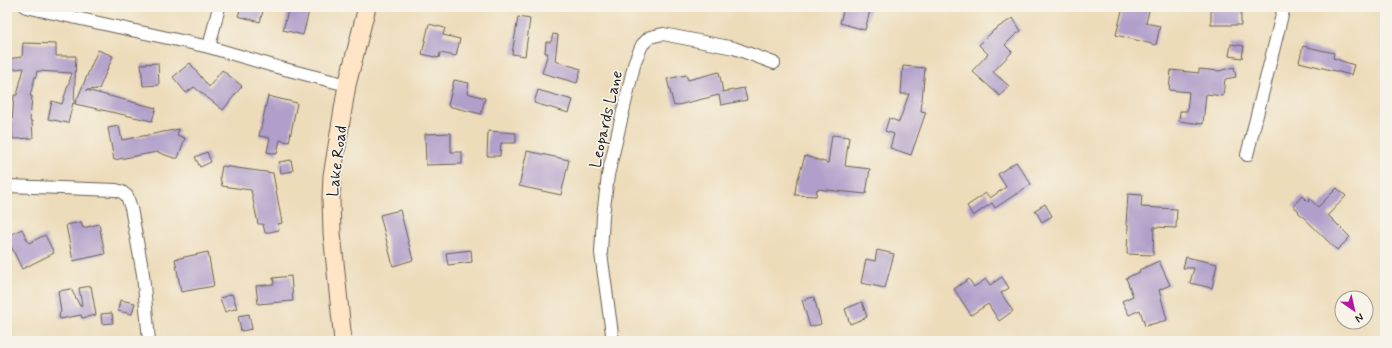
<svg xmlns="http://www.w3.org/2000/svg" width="1392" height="348" font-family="Mynerve,sans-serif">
<rect width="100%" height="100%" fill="#f7f3e8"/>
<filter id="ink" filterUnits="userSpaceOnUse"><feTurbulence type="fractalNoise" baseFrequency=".025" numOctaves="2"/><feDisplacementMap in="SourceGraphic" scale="8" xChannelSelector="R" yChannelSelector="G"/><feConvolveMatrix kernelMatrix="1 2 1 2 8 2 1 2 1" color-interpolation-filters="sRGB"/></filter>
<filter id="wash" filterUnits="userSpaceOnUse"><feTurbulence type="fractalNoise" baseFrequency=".012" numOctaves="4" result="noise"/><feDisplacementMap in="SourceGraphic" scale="16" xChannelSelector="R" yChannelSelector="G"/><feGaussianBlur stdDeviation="0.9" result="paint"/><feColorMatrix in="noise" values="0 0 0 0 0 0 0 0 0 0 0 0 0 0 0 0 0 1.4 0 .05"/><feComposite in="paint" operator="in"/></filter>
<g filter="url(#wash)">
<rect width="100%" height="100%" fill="#eddcba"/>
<g id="blocks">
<!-- building -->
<g fill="#b09fca">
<path d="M 241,7 L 264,7 L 260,22 L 238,16 Z"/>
<path d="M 289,7 L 310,7 L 303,35 L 283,30 Z"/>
<path d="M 844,7 L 871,7 L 865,30 L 840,23 Z"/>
<path d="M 1123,7 L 1150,7 L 1146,23 L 1160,26 L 1156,45 L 1116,35 Z"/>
<rect x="1211" y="7" width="30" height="18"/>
<path d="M 518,17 L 530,19 L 525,56 L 512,54 Z"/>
<path d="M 1013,18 L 1021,31 L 1015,35 L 1005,45 L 1012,52 L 993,72 L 1009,86 L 1000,96 L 972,71 L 988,54 L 979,45 L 994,30 Z"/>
<path d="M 429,24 L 445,28 L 443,35 L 460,39 L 456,56 L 440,53 L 439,58 L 422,54 Z"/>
<path d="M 553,34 L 558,35 L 555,61 L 581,69 L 577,83 L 542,73 L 548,53 L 545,53 L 546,42 L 551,42 Z"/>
<path d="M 23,43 L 56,44 L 56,56 L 76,56 L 74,104 L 73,103 L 68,123 L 48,119 L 52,101 L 62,104 L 72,73 L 37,71 L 36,77 L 35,77 L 30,96 L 32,96 L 30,121 L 32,121 L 33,138 L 13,139 L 12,122 L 14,95 L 17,95 L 24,68 L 7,70 L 7,59 L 22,57 Z"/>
<path d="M 1231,44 L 1244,46 L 1242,58 L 1229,56 Z"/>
<path d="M 1303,46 L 1334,53 L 1333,58 L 1354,65 L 1351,75 L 1299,62 Z"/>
<path d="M 98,50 L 113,56 L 99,89 L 86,90 L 156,108 L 152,121 L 75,104 Z"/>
<path d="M 158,63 L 159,85 L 143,86 L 141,64 Z"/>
<path d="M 190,63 L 209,87 L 222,70 L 242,86 L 223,110 L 194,87 L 186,93 L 173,77 Z"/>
<path d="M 903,66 L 925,68 L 921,111 L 926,112 L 911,155 L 890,148 L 894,134 L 885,131 L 889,118 L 899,122 L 909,94 L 901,94 Z"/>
<path d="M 1234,67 L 1236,77 L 1225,79 L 1223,96 L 1206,94 L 1203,124 L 1179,121 L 1180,111 L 1187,111 L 1189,92 L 1169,90 L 1171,70 L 1199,73 L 1199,69 L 1219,71 Z"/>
<path d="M 719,72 L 723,92 L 744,88 L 747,100 L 721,105 L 719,95 L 674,106 L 667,79 L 686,75 L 688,80 Z"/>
<path d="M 454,80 L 469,83 L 467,93 L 485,98 L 481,114 L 448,106 Z"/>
<path d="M 538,90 L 573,100 L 569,113 L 534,103 Z"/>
<path d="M 268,96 L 297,103 L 289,142 L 280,140 L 277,154 L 267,152 L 270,138 L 259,136 Z"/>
<path d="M 119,126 L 122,140 L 179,129 L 177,135 L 185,138 L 178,158 L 174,158 L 157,152 L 114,160 L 108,128 Z"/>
<path d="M 488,131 L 516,133 L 516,143 L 501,143 L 500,156 L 487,156 Z"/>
<path d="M 451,133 L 451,152 L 462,152 L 462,164 L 426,165 L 425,134 Z"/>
<path d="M 832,135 L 849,137 L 845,166 L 870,169 L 866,194 L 817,189 L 816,196 L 795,195 L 796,185 L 805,156 L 828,163 Z"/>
<path d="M 527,151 L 569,160 L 561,195 L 519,186 Z"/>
<path d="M 207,152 L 211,162 L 200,167 L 195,157 Z"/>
<path d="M 291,160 L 293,171 L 281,173 L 279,162 Z"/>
<path d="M 1016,162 L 1031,184 L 995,208 L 992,203 L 973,216 L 967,206 L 986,193 L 990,198 L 1006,187 L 998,174 Z"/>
<path d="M 222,166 L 273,173 L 282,223 L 278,224 L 279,230 L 265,233 L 263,224 L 258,224 L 251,190 L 222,186 L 220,177 Z"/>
<path d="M 1337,188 L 1346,196 L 1328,215 L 1350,237 L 1337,250 L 1298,212 L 1299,211 L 1293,206 L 1302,196 L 1308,202 L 1310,199 L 1318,207 Z"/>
<path d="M 1128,194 L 1142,195 L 1141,207 L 1177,209 L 1176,228 L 1154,227 L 1153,255 L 1127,254 L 1128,225 L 1126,225 Z"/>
<path d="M 1045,204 L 1052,216 L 1042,222 L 1035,210 Z"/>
<path d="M 400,210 L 413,260 L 393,266 L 380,215 Z"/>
<path d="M 81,222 L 83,228 L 99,224 L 105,254 L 73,261 L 66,225 Z"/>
<path d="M 22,229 L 29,243 L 45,235 L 54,253 L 22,269 L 7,238 L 7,236 Z"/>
<path d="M 471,250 L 472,262 L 448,265 L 446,253 Z"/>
<path d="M 877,250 L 894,254 L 885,288 L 861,283 L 866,259 L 875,261 Z"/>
<path d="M 208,252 L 214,286 L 181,292 L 175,259 Z"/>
<path d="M 1186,257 L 1217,264 L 1212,288 L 1190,283 L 1194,268 L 1183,268 Z"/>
<path d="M 1159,261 L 1170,285 L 1159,290 L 1167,320 L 1145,326 L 1140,310 L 1129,315 L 1122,301 L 1133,296 L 1126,278 L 1140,272 L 1139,270 Z"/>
<path d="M 291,276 L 293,301 L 258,304 L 256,286 L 274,284 L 273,278 Z"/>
<path d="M 1002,277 L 1009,288 L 1001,293 L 1013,311 L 999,321 L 988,304 L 971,315 L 954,289 L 969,279 L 974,287 L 986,279 L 990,285 Z"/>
<path d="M 91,286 L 96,315 L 82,318 L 81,315 L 60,319 L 59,314 L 61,312 L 58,291 L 71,289 L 80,306 L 82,305 L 79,288 Z"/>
<path d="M 232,294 L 237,308 L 225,312 L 220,298 Z"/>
<path d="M 814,297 L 821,324 L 810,327 L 802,300 Z"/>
<path d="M 120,300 L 135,303 L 132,314 L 118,311 Z"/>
<path d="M 862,302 L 867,317 L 850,324 L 845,309 Z"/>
<path d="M 112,313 L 113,323 L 102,324 L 101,314 Z"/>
<path d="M 249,314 L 252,329 L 241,331 L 238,316 Z"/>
</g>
</g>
</g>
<g filter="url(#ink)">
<use href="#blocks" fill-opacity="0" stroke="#655f53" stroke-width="1"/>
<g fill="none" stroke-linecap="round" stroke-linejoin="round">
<defs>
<g id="street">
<path d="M 26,7 L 209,47 L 277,67 L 347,85"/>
<path d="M 209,47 L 219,7"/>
<path d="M 1247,155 L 1284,7"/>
<path d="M 7,186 L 116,190 L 122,192 L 127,196 L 131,208 L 143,274 L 149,341"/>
<path d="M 613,341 L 601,253 L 603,216 L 608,175 L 635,61 L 642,45 L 650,37 L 663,34 L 734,48 L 774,63"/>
</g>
<path id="secondary" d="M 343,341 L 332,233 L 331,198 L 332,176 L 347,85 L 367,7"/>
</defs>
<!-- street casing -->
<use href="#street" stroke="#655f53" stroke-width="14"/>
<!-- secondary casing -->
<use href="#secondary" stroke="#655f53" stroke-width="19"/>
<!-- street -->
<use href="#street" stroke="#fff" stroke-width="12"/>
<!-- secondary -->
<use href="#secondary" stroke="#ffe4c6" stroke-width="17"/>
</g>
</g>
<g text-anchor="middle" stroke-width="3.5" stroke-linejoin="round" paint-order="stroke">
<!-- street labels -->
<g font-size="16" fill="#1c1c1c" stroke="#f7f3e8">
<text transform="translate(605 119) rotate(-77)" y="6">Leopards Lane</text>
<text transform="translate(336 161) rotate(-83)" y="6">Lake Road</text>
</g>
</g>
<!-- margin -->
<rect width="1392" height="348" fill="none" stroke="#f7f3e8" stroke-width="24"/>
<!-- north arrow -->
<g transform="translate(1354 310) rotate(146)"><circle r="19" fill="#f7f3e8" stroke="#9f9d96"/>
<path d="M0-3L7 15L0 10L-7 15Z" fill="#b5179e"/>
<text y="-6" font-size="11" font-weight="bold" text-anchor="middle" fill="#1c1c1c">N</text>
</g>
</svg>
